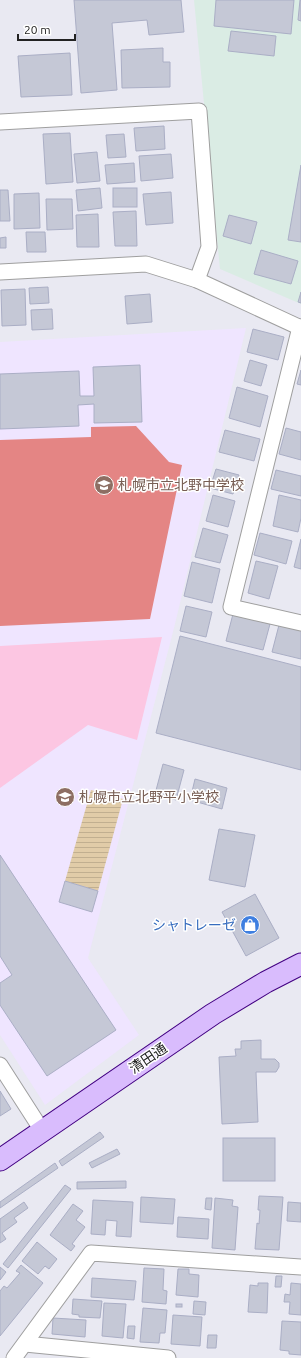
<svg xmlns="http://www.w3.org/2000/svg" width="301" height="1358" font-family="Ubuntu,'Noto Sans JP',sans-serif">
<defs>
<pattern id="water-rules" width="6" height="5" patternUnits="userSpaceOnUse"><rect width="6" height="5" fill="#e1cca8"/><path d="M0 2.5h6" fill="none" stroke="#c1af90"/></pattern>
</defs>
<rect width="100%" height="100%" fill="#e9e9f2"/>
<!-- industrial -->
<path fill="#daece4" d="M 194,0 L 301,0 L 301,304 L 220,269 Z"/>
<!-- education -->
<path fill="#efe5ff" d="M 246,328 L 174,628 L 88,958 L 139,1035 L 45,1105 L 0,1035 L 0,342 Z"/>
<!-- park -->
<path fill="#fcc6e2" d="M 162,637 L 137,740 L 88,725 L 0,788 L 0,646 Z"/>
<!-- pitch -->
<path fill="#e48584" d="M 136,426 L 169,462 L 182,465 L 150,619 L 0,626 L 0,440 L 91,437 L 91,427 Z"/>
<!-- water -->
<path fill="url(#water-rules)" d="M 91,790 L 123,799 L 98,891 L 65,881 Z"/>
<!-- building -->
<g fill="#c5c8d6" stroke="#aaaec5">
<path d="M 74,0 L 181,0 L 184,32 L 149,35 L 147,20 L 112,23 L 117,90 L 81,93 Z"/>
<path d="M 216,0 L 294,0 L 291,34 L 214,26 Z"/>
<path d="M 300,0 L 301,0 L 301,21 L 298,20 Z"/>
<path d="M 231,31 L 276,36 L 274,56 L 228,51 Z"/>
<path d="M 163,48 L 163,62 L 170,62 L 170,87 L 122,88 L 121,50 Z"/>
<path d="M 70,53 L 72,95 L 21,97 L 18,56 Z"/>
<path d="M 164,126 L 165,149 L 136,151 L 134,128 Z"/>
<path d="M 70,133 L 73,182 L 46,184 L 43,134 Z"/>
<path d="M 124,134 L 126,157 L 108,158 L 106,135 Z"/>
<path d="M 97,152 L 100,181 L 77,183 L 74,154 Z"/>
<path d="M 171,154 L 173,178 L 141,181 L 139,156 Z"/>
<path d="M 134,163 L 135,182 L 107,184 L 105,165 Z"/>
<path d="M 301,165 L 301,242 L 288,240 Z"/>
<path d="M 100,188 L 102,208 L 78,211 L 76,190 Z"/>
<rect x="113" y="188" width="24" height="19"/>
<path d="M 0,190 L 8,190 L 10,221 L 0,221 Z"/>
<path d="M 171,192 L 173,223 L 146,225 L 143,194 Z"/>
<path d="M 39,193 L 40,228 L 14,229 L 14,194 Z"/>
<path d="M 46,199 L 72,199 L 73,229 L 47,230 Z"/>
<path d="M 136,211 L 137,246 L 115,246 L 113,212 Z"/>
<path d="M 98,214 L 99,247 L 77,247 L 76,215 Z"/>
<path d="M 229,215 L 257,222 L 251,244 L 223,236 Z"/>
<path d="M 26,232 L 45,232 L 46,252 L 27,252 Z"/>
<path d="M 6,237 L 6,248 L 0,248 L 0,238 Z"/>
<path d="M 261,250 L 298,261 L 291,284 L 254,274 Z"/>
<path d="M 48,287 L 49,303 L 30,304 L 29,288 Z"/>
<path d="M 25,289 L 26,325 L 2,326 L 1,290 Z"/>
<path d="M 301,292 L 301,303 L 298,302 Z"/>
<path d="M 150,294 L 152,322 L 127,324 L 125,296 Z"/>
<path d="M 52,309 L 53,329 L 32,330 L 31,310 Z"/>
<path d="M 253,329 L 284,337 L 278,360 L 247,352 Z"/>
<path d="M 250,360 L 267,365 L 261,386 L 244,381 Z"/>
<path d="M 140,365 L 142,422 L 94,423 L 94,404 L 78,405 L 79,426 L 0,429 L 0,374 L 79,371 L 80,396 L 94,396 L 93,367 Z"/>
<path d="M 301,370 L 301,385 L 297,384 Z"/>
<path d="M 237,387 L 268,396 L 260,427 L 229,418 Z"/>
<path d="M 286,428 L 301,432 L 301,460 L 279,454 Z"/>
<path d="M 225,430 L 260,439 L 254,461 L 219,452 Z"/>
<path d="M 216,469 L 239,475 L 233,494 L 210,488 Z"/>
<path d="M 276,470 L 301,476 L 301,496 L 271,489 Z"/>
<path d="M 213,495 L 235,501 L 228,527 L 206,521 Z"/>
<path d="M 279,495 L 301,500 L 301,518 L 298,532 L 273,526 Z"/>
<path d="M 203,528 L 228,535 L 220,563 L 195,557 Z"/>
<path d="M 260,533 L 292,541 L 286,564 L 254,555 Z"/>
<path d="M 301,539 L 301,569 L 294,567 Z"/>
<path d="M 256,561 L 278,566 L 269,599 L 248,593 Z"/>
<path d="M 192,562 L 220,569 L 212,603 L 184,596 Z"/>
<path d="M 186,606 L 212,612 L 206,637 L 180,631 Z"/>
<path d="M 233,614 L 270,624 L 263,650 L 226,641 Z"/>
<path d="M 279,625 L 301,630 L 301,659 L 272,652 Z"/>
<path d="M 180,636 L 301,667 L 301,770 L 156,733 Z"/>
<path d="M 163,764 L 184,770 L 176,800 L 155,794 Z"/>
<path d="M 195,779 L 227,788 L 222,809 L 190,800 Z"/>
<path d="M 219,829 L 255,835 L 245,887 L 209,880 Z"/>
<path d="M 0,855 L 116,1030 L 47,1076 L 0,1005 L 0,983 L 12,975 L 0,956 Z"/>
<path d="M 65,881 L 98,891 L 92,912 L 59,902 Z"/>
<path d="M 255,894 L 279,938 L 246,956 L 222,912 Z"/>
<path d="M 261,1040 L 261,1059 L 275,1059 L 279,1063 L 279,1067 L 276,1072 L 256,1072 L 258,1122 L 222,1124 L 219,1057 L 236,1056 L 235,1049 L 241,1049 L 241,1041 Z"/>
<path d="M 0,1091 L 11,1109 L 0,1116 Z"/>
<path d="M 100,1132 L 104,1137 L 62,1166 L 59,1161 Z"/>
<rect x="223" y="1138" width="52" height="43"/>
<path d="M 117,1149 L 120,1154 L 92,1168 L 89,1163 Z"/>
<path d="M 55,1163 L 58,1168 L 0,1208 L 0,1202 Z"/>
<path d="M 126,1181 L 126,1188 L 77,1189 L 77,1182 Z"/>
<path d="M 65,1185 L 71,1189 L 8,1268 L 3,1264 Z"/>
<path d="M 259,1196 L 283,1197 L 279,1250 L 255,1249 L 257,1223 L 259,1224 L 260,1210 L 258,1210 Z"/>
<path d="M 141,1197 L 175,1199 L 173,1224 L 140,1222 Z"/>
<path d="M 206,1198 L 212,1198 L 211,1210 L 205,1209 Z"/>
<path d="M 215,1198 L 233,1200 L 232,1206 L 238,1207 L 235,1250 L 212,1248 Z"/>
<path d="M 93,1200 L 133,1202 L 131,1237 L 116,1236 L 117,1221 L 106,1220 L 105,1235 L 91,1234 Z"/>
<path d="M 24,1202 L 28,1208 L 14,1218 L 17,1222 L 2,1233 L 6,1239 L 0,1243 L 0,1219 Z"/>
<path d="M 288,1202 L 301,1203 L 301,1222 L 287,1221 Z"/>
<path d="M 73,1204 L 83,1211 L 76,1220 L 85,1227 L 72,1244 L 75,1246 L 71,1251 L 50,1235 Z"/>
<path d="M 178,1217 L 209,1219 L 208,1239 L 177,1237 Z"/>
<path d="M 37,1242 L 57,1259 L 49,1269 L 45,1266 L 38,1274 L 22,1261 Z"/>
<path d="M 21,1265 L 43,1283 L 0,1336 L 0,1291 L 4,1286 L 7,1288 L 20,1273 L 16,1271 Z"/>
<path d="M 0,1267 L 6,1272 L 0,1280 Z"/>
<path d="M 144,1268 L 164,1269 L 163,1290 L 167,1291 L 166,1304 L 142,1302 Z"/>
<path d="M 178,1269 L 189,1269 L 189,1274 L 199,1275 L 198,1297 L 176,1295 Z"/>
<path d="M 276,1276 L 282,1276 L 281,1287 L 275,1287 Z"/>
<path d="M 92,1278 L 136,1281 L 134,1300 L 91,1297 Z"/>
<path d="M 258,1283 L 268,1283 L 267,1313 L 248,1312 L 250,1285 L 258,1286 Z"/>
<path d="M 291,1283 L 301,1284 L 301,1315 L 289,1314 L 290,1302 L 284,1302 L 285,1294 L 290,1295 Z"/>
<path d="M 73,1299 L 102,1301 L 100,1318 L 79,1317 L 79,1315 L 72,1314 Z"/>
<path d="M 194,1301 L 206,1302 L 205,1315 L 193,1314 Z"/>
<path d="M 104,1303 L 126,1304 L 123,1338 L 102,1336 Z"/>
<rect x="176" y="1304" width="6" height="3"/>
<path d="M 143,1308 L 167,1310 L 165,1333 L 160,1333 L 159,1343 L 140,1342 Z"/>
<path d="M 173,1315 L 202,1317 L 200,1346 L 171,1344 Z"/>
<path d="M 53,1318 L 86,1320 L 85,1337 L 52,1334 Z"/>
<path d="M 282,1321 L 301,1322 L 301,1355 L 289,1354 L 289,1351 L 280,1350 Z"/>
<path d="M 128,1326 L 135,1326 L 134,1339 L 127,1338 Z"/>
<path d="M 208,1335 L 217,1335 L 216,1348 L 207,1348 Z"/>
</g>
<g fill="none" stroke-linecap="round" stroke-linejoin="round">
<defs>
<g id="street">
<path d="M 0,122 L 199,111 L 209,247 L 197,280"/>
<path d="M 0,272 L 146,264 L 197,280 L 301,328"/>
<path d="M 300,327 L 231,607 L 301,623"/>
<path d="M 0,1065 L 43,1132"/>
<path d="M 25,1344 L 168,1358"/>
<path d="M 14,1358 L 91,1253 L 301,1267"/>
</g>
<path id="secondary" d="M 0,1160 L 213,1014 L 266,982 L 301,964"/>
</defs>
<!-- street casing -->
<use href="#street" stroke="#9f9f9f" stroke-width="17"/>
<!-- secondary casing -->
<use href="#secondary" stroke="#420082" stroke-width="23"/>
<!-- street -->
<use href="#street" stroke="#fff" stroke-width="15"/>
<!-- secondary -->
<use href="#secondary" stroke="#d9bcfd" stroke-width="21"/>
</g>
<!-- icons -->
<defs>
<symbol id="school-disc" viewBox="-11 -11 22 22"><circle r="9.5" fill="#8d6e63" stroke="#fff"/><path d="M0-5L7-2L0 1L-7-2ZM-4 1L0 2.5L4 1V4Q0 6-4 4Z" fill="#fff"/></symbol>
<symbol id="shop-disc" viewBox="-11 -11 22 22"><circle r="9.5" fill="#3f7fe0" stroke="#fff"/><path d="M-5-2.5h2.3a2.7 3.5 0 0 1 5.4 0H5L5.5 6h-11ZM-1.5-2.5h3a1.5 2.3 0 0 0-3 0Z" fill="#fff"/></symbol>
</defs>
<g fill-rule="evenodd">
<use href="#school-disc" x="93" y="474" width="22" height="22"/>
<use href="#school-disc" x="54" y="786" width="22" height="22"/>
<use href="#shop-disc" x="239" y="914" width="22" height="22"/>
</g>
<g text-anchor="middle" stroke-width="3" stroke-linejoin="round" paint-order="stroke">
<!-- education labels -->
<g font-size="14" fill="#785e54" stroke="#fff" text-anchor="start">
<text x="118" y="490">札幌市立北野中学校</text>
<text x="79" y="802">札幌市立北野平小学校</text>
</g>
<!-- shop labels -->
<g font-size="14" fill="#366cbe" stroke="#fff" text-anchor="end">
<text x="236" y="930">シャトレーゼ</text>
</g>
<!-- street labels -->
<g font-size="14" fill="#222" stroke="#fff">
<text transform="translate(148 1058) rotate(-34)" y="5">清田通</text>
</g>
</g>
<!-- scale -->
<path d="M18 34v6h57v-6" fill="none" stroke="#222222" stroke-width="2"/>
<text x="24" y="34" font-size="12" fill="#222222" stroke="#ffffff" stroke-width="3" paint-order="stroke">20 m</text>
</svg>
